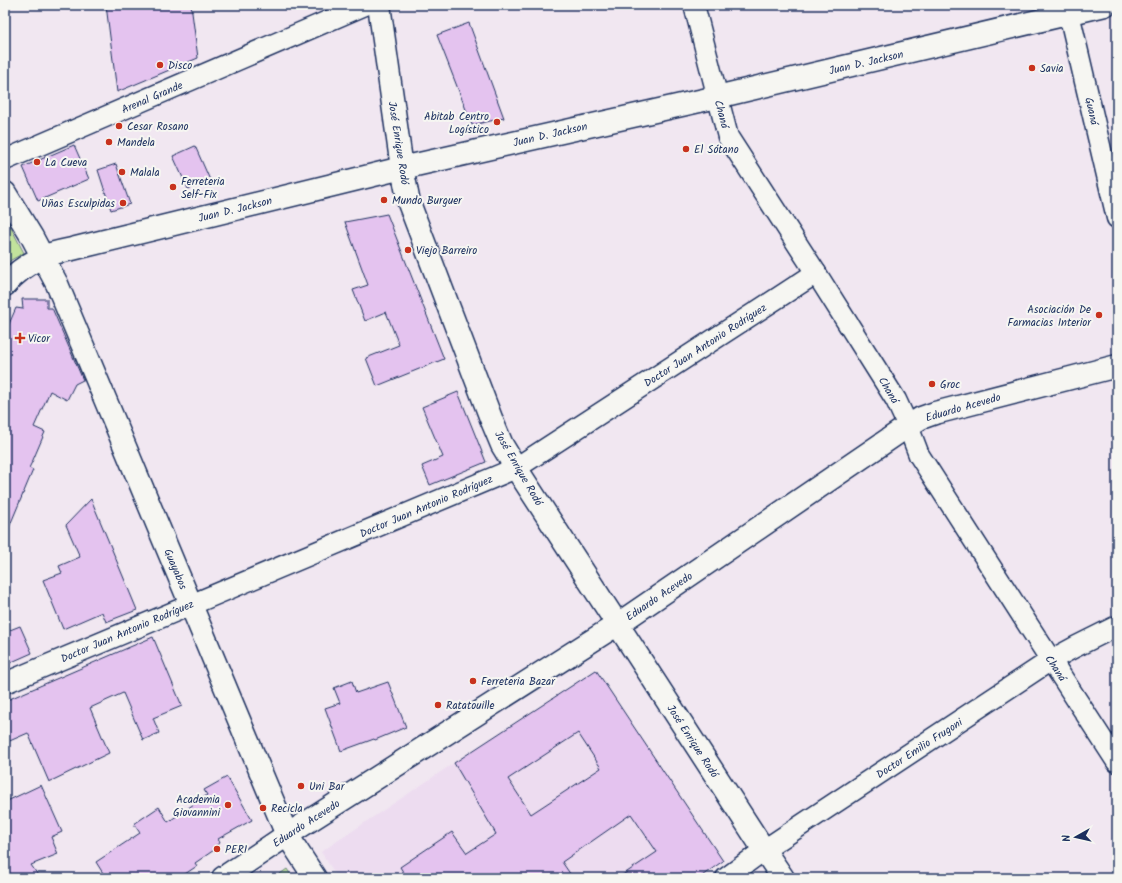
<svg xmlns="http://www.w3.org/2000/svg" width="1122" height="883" font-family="Kalam,sans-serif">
<rect width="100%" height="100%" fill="#f1e7f1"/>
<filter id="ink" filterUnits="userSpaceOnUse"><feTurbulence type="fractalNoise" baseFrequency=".025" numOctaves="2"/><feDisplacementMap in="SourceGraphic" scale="8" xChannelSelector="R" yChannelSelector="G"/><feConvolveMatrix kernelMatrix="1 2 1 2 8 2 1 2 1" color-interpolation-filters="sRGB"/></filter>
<g filter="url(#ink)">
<!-- built -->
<path fill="#eddcf0" d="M 596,670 L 699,878 L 338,878 L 321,852 L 454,763 Z"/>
<!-- green -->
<g fill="#c1e29c" stroke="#6e887d">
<path d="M 5,216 L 24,253 L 11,260 L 5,267 Z"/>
<path d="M 287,869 L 293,878 L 274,878 Z"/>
</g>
<!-- building -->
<g fill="#e4c3ef" stroke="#1b2f5e" fill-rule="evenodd">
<path d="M 106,5 L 191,5 L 198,58 L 117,92 Z"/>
<path d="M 469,23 L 504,118 L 472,125 L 437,35 Z"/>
<path d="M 74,145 L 89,179 L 38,201 L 23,167 Z"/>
<path d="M 195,146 L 210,180 L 188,189 L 173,156 Z"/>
<path d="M 116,164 L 130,204 L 111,210 L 98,170 Z"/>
<path d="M 387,214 L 444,359 L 377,386 L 366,358 L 399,345 L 386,312 L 365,321 L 353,290 L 368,285 L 345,222 Z"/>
<path d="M 22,299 L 47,299 L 47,308 L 52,308 L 83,380 L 75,384 L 67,400 L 50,391 L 34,427 L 45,432 L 33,460 L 29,468 L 33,470 L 5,537 L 5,333 L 16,308 L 23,309 Z"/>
<path d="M 458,392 L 486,462 L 430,485 L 422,466 L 443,457 L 422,407 Z"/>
<path d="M 91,499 L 137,610 L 106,622 L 102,612 L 63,629 L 43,580 L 62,573 L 59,566 L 80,557 L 66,525 Z"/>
<path d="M 20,626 L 32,653 L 5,665 L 5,632 Z"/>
<path d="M 153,637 L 182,706 L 153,718 L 159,733 L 143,740 L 123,693 L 90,708 L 109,753 L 49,782 L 28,733 L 5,743 L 5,701 Z"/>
<path d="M 596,670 L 723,861 L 699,878 L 618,878 L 657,852 L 631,814 L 562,862 L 573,878 L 407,878 L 400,867 L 452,832 L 467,853 L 496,834 L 454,763 ZM 578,733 L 601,768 L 531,814 L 508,779 Z"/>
<path d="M 352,681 L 356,693 L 388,682 L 406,727 L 375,740 L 374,739 L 341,751 L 325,708 L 340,703 L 334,688 Z"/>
<path d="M 227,777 L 252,820 L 218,839 L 220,843 L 215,846 L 217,848 L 195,863 L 197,866 L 179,878 L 106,878 L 96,862 L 140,833 L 134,824 L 159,807 L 168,822 L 207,795 L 204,790 Z"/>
<path d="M 41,785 L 62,832 L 51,837 L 58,854 L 31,865 L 40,878 L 5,878 L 5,802 Z"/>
</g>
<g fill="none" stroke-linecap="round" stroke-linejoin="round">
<defs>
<g id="minor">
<path d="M 694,5 L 728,137 L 816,273 L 896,400 L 908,426 L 919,455 L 1032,631 L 1117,762"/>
<path d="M 1067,5 L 1117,218"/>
<path d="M 5,160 L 365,5"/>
<path d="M 5,683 L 516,468 L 816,273"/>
<path d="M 726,878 L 764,850 L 803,824 L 1051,660 L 1075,647 L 1117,626"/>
</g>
<g id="tertiary">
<path d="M 379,5 L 402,168 L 409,203 L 492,421 L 502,445 L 516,468 L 764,850 L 783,878"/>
<path d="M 5,193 L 32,237 L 57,284 L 287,835 L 315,878"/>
<path d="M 5,285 C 15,273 28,264 42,257 C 51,253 62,251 72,249 L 402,168 L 717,97 L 1105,5"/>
<path d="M 223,878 L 287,835 L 618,624 L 908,426 L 921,418 L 935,413 L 1117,366"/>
</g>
</defs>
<!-- minor casing -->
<use href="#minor" stroke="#1b2f5e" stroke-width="23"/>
<!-- tertiary casing -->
<use href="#tertiary" stroke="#1b2f5e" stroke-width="25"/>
<!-- minor -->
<use href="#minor" stroke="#f6f6f2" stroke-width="20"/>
<!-- tertiary -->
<use href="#tertiary" stroke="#f6f6f2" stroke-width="22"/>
</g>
</g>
<!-- markers -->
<g fill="#c8321e" stroke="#f6f6f2" stroke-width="1.5">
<circle cx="160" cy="65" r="4"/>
<circle cx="1032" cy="68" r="4"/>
<circle cx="497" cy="122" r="4"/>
<circle cx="119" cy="126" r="4"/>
<circle cx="109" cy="142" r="4"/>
<circle cx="686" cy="149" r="4"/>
<circle cx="37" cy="162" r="4"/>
<circle cx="122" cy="172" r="4"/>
<circle cx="173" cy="187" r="4"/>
<circle cx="384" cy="200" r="4"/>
<circle cx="123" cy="203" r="4"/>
<circle cx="408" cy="250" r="4"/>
<circle cx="1099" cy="315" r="4"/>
<path d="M18 332h4v4h4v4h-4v4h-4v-4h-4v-4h4z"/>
<circle cx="932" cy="384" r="4"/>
<circle cx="473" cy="681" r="4"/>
<circle cx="438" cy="705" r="4"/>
<circle cx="301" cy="786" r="4"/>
<circle cx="228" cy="805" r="4"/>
<circle cx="263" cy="808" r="4"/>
<circle cx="217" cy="849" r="4"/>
</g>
<g text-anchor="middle" stroke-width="4" stroke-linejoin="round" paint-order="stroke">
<!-- street labels -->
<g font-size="11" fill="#1b2f5e" stroke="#f6f6f2">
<text transform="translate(866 62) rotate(-13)" y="4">Juan D. Jackson</text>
<text transform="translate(152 97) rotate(-23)" y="4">Arenal Grande</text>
<text transform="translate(1092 111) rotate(77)" y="4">Guaná</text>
<text transform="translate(722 114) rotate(75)" y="4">Chaná</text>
<text transform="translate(550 134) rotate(-13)" y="4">Juan D. Jackson</text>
<text transform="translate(399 143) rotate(81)" y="4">José Enrique Rodó</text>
<text transform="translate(235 209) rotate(-14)" y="4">Juan D. Jackson</text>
<text transform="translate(705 345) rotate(-33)" y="4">Doctor Juan Antonio Rodríguez</text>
<text transform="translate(889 390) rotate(59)" y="4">Chaná</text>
<text transform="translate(963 407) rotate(-16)" y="4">Eduardo Acevedo</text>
<text transform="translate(519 468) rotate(60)" y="4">José Enrique Rodó</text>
<text transform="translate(426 506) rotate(-23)" y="4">Doctor Juan Antonio Rodríguez</text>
<text transform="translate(176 569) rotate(67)" y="4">Guayabos</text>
<text transform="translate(659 596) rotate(-34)" y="4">Eduardo Acevedo</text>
<text transform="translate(127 631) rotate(-23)" y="4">Doctor Juan Antonio Rodríguez</text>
<text transform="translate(1056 668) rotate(57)" y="4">Chaná</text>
<text transform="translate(693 741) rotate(57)" y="4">José Enrique Rodó</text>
<text transform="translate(919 748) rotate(-33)" y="4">Doctor Emilio Frugoni</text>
<text transform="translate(306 823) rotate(-33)" y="4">Eduardo Acevedo</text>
</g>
<!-- poi labels -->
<g font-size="11" fill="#1b2f5e" stroke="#f6f6f2" text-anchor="start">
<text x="168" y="69">Disco</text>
<text x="1040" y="72">Savia</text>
<text x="489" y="120" text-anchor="end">Abitab Centro<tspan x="489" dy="13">Logístico</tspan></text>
<text x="127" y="130">Cesar Rosano</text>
<text x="117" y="146">Mandela</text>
<text x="694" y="153">El Sótano</text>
<text x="45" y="166">La Cueva</text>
<text x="130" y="176">Malala</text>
<text x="181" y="185">Ferreteria<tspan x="181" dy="13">Self-Fix</tspan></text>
<text x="392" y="204">Mundo Burguer</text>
<text x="115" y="207" text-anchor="end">Uñas Esculpidas</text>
<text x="416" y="254">Viejo Barreiro</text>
<text x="1091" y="313" text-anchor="end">Asociación De<tspan x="1091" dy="13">Farmacias Interior</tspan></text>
<text x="28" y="342">Vicor</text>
<text x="940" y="388">Groc</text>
<text x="481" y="685">Ferreteria Bazar</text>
<text x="446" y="709">Ratatouille</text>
<text x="309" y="790">Uni Bar</text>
<text x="220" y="803" text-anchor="end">Academia<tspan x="220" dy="13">Giovannini</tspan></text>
<text x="271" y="812">Recicla</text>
<text x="225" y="853">PERI</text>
</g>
</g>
<!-- margin -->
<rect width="1122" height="883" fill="none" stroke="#f6f6f2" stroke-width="20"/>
<rect x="10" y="10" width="1102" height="863" fill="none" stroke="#1b2f5e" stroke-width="1.5" filter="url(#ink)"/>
<!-- north arrow -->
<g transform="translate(1076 837) rotate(262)" stroke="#f6f6f2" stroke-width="3" paint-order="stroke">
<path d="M0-3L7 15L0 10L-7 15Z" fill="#1b2f5e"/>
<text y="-6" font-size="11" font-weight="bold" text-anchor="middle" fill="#1b2f5e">N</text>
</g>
</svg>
